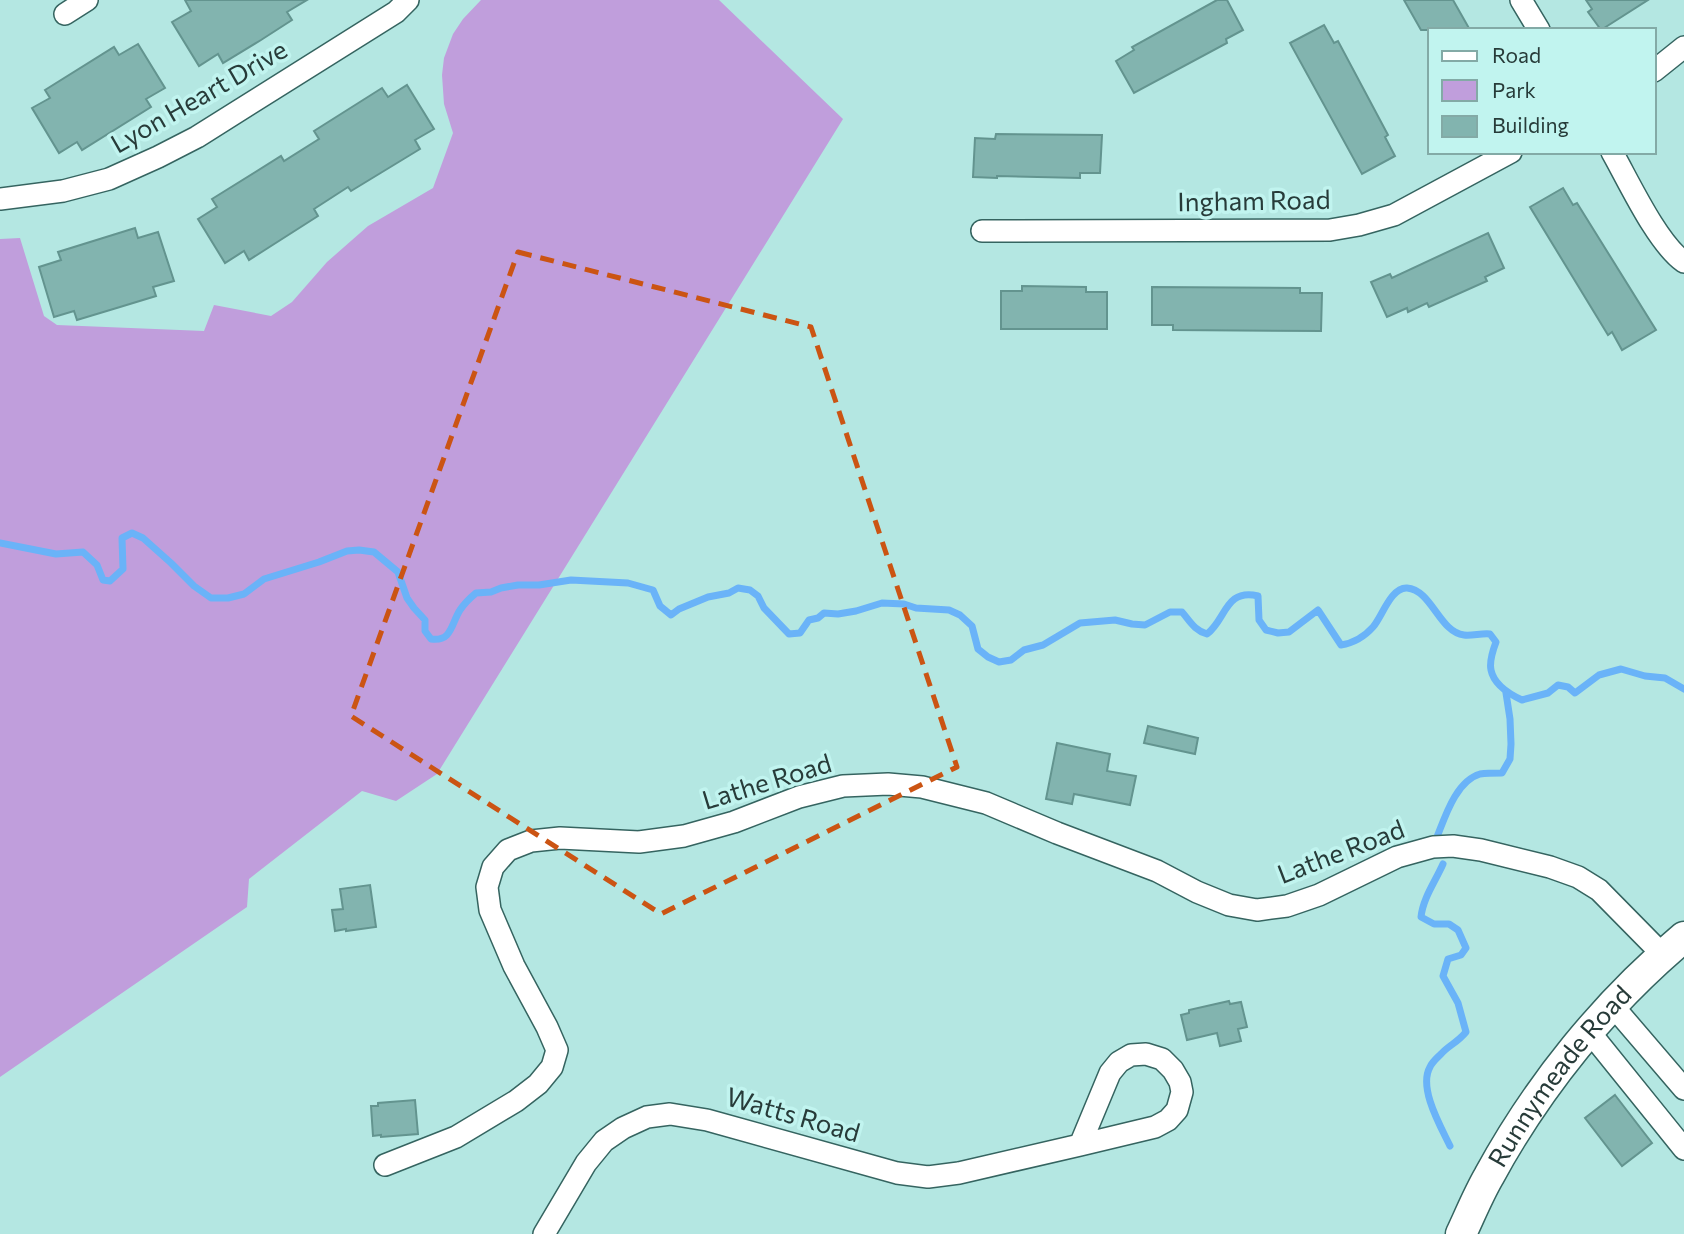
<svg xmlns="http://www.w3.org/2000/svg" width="1684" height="1234" font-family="Commissioner,sans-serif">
<rect width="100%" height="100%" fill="#b4e7e2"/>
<!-- green -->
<path fill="#c09edc" d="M 481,0 L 719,0 L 843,119 L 437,774 L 396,801 L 362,791 L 249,879 L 247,907 L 0,1077 L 0,239 L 20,238 L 44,316 L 57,325 L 204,331 L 214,305 L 271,316 L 292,302 L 327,262 L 368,226 L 433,188 L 453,133 L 444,104 L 442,75 L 444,58 L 453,34 L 463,19 Z"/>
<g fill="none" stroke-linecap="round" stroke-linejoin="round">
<!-- stream -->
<g stroke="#6ab3f8" stroke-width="7">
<path d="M 0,543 L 56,554 L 83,552 L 97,565 L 103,580 L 110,581 L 123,569 L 122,538 L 132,533 L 143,538 L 171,563 L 194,586 L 211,598 L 228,598 L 244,594 L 264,579 L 319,562 L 347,551 L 359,550 L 374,552 L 398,572 L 407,598 L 414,608 L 425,620 L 425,631 L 431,639 C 452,642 451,624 460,610 C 464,604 470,598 476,593 L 491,592 L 501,588 L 518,585 L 539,585 L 571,580 L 628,583 L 653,590 L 660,606 L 671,615 L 679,609 L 708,597 L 729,593 L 738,588 L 750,590 L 758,596 L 764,608 L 789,634 L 800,633 L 809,620 L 818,618 L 824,613 L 838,614 L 856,611 L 882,603 L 904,604 L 916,608 L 949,610 L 960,615 L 972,626 L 978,649 L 988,657 L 999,662 L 1011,660 L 1024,650 L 1043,645 L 1080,623 L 1115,620 L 1132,624 L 1145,625 L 1170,612 L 1182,612 C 1190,621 1194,630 1207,634 C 1226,620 1225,588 1258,596 L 1259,620 L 1266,630 L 1278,633 L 1289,632 L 1318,610 L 1341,645 C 1354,643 1365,636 1373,627 C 1382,617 1391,587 1407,588 C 1432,590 1439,632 1464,635 C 1472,636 1482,633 1490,634 L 1496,642 C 1493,650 1489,661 1491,670 C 1494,685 1509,694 1522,700 L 1548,693 L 1558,685 L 1568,687 L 1575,693 L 1599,675 L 1621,669 L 1645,676 L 1665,678 L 1684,689"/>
<path d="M 1437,837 C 1445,817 1456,781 1480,774 C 1487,773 1495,773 1502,773 L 1510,759 L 1511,744 L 1510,719 L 1506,693"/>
<path d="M 1443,864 C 1435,882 1423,898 1421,917 L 1434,924 L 1449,924 L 1458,930 L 1466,948 L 1461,955 L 1448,959 L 1443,976 L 1458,1003 L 1466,1032 C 1457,1043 1449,1045 1441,1054 C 1437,1058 1432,1062 1430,1067 C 1418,1088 1441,1127 1450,1146"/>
</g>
</g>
<!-- building -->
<g fill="#82b4af" stroke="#63948f" stroke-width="2">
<path d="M 185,0 L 307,0 L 287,12 L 292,20 L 261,40 L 223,63 L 218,54 L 199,66 L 172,22 L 191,11 Z"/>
<path d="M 1217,0 L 1227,0 L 1243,30 L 1226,39 L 1227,43 L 1134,93 L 1116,61 L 1134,50 L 1132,47 Z"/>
<path d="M 1404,0 L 1453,0 L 1470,30 L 1421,30 Z"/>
<path d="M 1586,0 L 1648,0 L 1601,30 L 1588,12 L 1592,9 Z"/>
<path d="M 1324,25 L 1334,43 L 1338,41 L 1388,135 L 1385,137 L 1395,156 L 1362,174 L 1290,43 Z"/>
<path d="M 138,44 L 165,88 L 146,99 L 151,107 L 82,150 L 77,142 L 59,153 L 32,108 L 50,98 L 45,90 L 114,47 L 119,55 Z"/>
<path d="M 407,85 L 434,129 L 415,140 L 420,149 L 351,191 L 348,187 L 314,209 L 318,216 L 249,260 L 244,251 L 225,263 L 198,219 L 217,207 L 212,199 L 281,156 L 284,161 L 319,139 L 314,131 L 382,88 L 388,97 Z"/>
<path d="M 996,134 L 1102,135 L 1100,173 L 1080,173 L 1080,178 L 997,176 L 997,178 L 973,177 L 975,138 L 995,139 Z"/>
<path d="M 1563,188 L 1573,205 L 1577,203 L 1656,330 L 1622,350 L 1612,332 L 1608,335 L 1530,207 Z"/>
<path d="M 135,228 L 138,238 L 158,232 L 174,281 L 153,287 L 156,296 L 120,307 L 77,320 L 74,311 L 54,317 L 39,267 L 61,260 L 58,252 Z"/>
<path d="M 1488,233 L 1504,268 L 1485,277 L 1487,281 L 1429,307 L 1427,303 L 1408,312 L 1407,308 L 1387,317 L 1371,282 L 1390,274 L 1392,278 Z"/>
<path d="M 1022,286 L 1086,287 L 1086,292 L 1107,292 L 1107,329 L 1001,329 L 1001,291 L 1022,291 Z"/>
<path d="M 1152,287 L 1300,288 L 1300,293 L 1322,293 L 1321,331 L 1173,330 L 1173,325 L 1152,325 Z"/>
<path d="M 1148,726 L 1198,738 L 1195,754 L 1144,743 Z"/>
<path d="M 1057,743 L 1110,754 L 1107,771 L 1136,776 L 1130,805 L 1074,794 L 1072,804 L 1046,799 Z"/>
<path d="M 370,885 L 376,927 L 346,931 L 346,929 L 335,931 L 332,910 L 343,909 L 340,889 Z"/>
<path d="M 1229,1001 L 1230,1004 L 1241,1002 L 1247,1027 L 1238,1029 L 1241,1041 L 1220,1046 L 1217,1033 L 1187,1040 L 1181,1015 L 1189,1013 L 1189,1010 Z"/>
<path d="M 1615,1095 L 1652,1143 L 1622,1166 L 1585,1118 Z"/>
<path d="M 415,1100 L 418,1134 L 381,1137 L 381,1135 L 373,1136 L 371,1106 L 378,1106 L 378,1103 Z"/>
</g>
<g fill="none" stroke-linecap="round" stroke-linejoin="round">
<defs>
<g id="street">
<path d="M 1521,0 L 1539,30"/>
<path d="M 65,14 L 87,0"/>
<path d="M 1654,71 L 1684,47"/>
<path d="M 1612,152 C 1629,182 1657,243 1684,262"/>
<path d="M 0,199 L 63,191 L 109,179 L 158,157 L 197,137 L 396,12 L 408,0"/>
<path d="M 982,231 L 1330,230 L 1359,225 L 1394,215 L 1511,152"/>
<path d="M 1613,1006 L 1684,1089"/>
<path d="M 1588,1030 L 1684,1149"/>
<path d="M 385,1165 L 456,1137 L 516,1101 L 538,1084 L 552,1067 L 557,1050 L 547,1027 L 514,966 L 490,910 L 487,887 L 493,867 L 508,850 L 531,841 L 560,838 L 639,842 L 684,836 L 734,822 L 799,797 L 843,786 L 888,784 L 922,787 L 986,803 L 1057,833 L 1157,871 L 1197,892 L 1229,905 L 1257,910 L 1287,906 L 1319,895 L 1397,857 L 1433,847 L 1453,846 L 1481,850 L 1550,867 L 1578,877 L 1599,890 L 1663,955"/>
<path d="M 544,1234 L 586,1163 L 604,1141 L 623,1128 L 647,1117 L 670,1114 L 707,1120 L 897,1173 L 928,1177 L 959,1173 L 1080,1145 L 1155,1127 L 1168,1120 L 1177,1110 L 1182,1092 L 1180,1082 L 1173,1070 L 1162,1059 L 1146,1054 L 1131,1055 L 1119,1062 L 1110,1073 L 1080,1145"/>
</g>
<g id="secondary">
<path id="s1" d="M 1461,1234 C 1470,1215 1478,1195 1489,1176 C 1538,1086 1605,1003 1684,937"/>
</g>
</defs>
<!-- street casing -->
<use href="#street" stroke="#356460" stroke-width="24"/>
<!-- secondary casing -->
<use href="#secondary" stroke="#356460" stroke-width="33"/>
<!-- street -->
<use href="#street" stroke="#fff" stroke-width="21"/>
<!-- secondary -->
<use href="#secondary" stroke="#fff" stroke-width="30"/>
</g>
<!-- marked area -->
<path fill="none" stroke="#cb5413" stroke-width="5" stroke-dasharray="14 9" stroke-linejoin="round" d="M 518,252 L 811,327 L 957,767 L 661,914 L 351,716 Z"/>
<g text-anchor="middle" stroke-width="7" stroke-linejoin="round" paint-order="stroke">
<!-- street labels -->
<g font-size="26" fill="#273b39" stroke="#c1f4ef">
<text transform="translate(199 97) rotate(-30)" y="9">Lyon Heart Drive</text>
<text transform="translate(1254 201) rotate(-1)" y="9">Ingham Road</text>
<text transform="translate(767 782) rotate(-17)" y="9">Lathe Road</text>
<text transform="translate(1341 852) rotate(-21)" y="9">Lathe Road</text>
<text dy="9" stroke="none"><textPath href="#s1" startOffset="187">Runnymeade Road</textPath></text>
<text transform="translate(793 1115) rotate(16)" y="9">Watts Road</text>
</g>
</g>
<!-- legend -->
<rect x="1428" y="28" width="228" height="126" fill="#c1f4ef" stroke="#83aaa6" stroke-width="2"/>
<rect x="1442" y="51" width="35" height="10" fill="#ffffff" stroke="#83aaa6" stroke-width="2"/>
<text x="1492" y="63" font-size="21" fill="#273b39">Road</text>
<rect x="1442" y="80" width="35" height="21" fill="#c09edc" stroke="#83aaa6" stroke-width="2"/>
<text x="1492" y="98" font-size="21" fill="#273b39">Park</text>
<rect x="1442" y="116" width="35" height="21" fill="#82b4af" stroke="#83aaa6" stroke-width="2"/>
<text x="1492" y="133" font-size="21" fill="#273b39">Building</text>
</svg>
